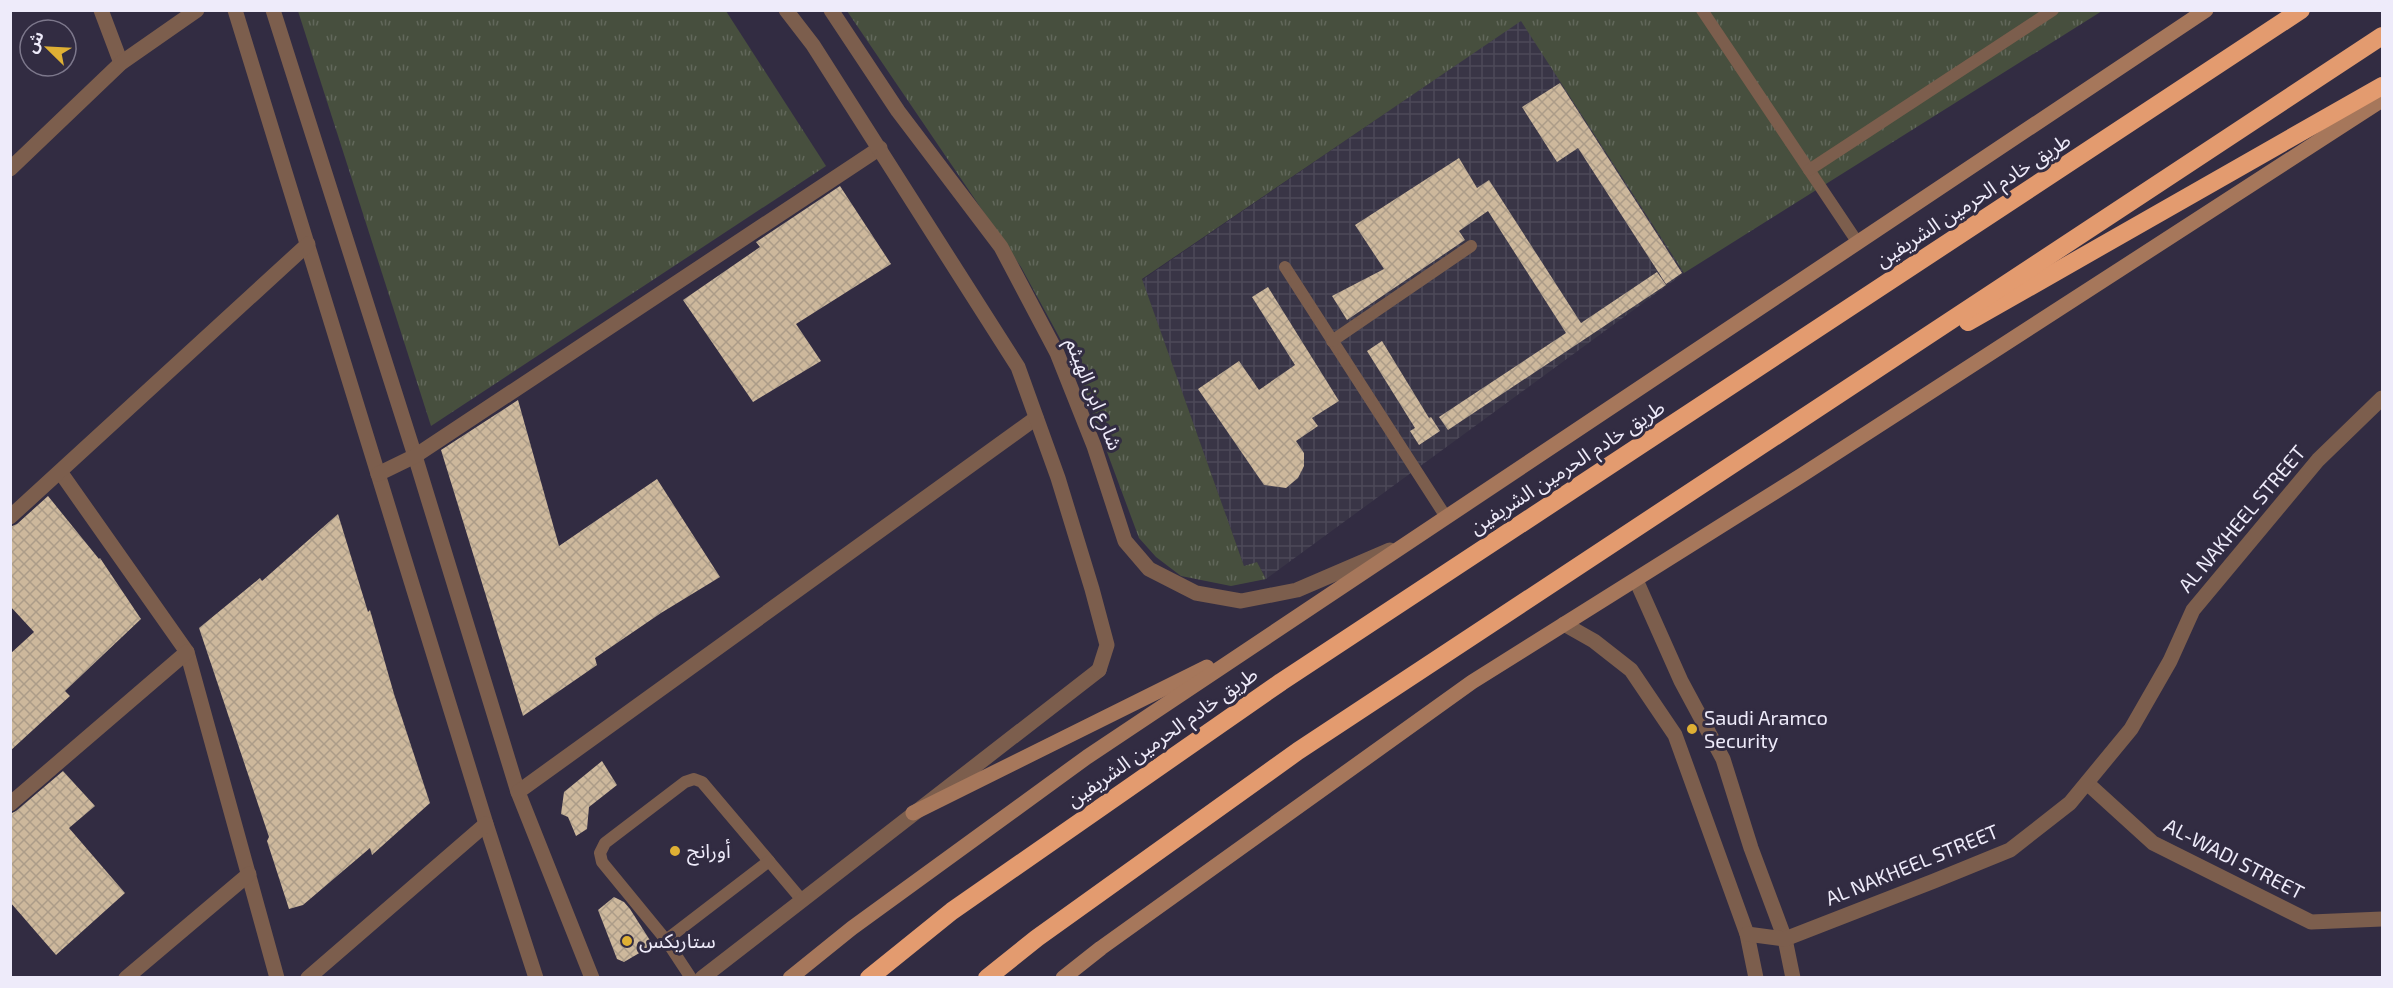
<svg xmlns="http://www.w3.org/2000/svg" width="2393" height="988" font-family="'Exo 2','Noto Sans Arabic',sans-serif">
<defs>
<pattern id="industrial-grid" width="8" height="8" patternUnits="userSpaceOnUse" patternTransform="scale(1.5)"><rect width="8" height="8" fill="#393546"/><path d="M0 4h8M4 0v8" fill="none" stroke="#4c4958"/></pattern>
<pattern id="grass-tufts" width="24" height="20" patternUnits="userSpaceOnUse" patternTransform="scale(1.5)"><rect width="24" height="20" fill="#474f3e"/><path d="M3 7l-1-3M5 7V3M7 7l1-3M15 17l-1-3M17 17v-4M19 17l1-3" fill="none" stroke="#62685b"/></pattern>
<pattern id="building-cross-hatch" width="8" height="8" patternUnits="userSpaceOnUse" patternTransform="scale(1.5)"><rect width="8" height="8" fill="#cdb89c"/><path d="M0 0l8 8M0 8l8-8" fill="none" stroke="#ac9c88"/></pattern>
</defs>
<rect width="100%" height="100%" fill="#322c42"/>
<!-- industrial -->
<path fill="url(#industrial-grid)" d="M 1523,19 L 1684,273 L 1266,579 L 1257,562 L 1244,566 L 1142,280 Z"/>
<!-- grass -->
<g fill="url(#grass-tufts)">
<path d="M 298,11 L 726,11 L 826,166 L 431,426 Z"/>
<path d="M 847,11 L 2102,11 L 1684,273 L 1521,21 L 1142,279 L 1244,566 L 1257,562 L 1266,579 L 1231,586 L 1181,576 L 1156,557 L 1139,538 L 1075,366 L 1021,267 Z"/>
</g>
<!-- building -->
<g fill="url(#building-cross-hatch)">
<path d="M 1560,83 L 1682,273 L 1666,284 L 1578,148 L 1557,162 L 1522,107 Z"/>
<path d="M 1459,158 L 1477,188 L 1489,180 L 1581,323 L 1657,272 L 1666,285 L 1448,430 L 1439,417 L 1566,333 L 1488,211 L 1459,231 L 1465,240 L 1347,320 L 1332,296 L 1384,269 L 1355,225 Z"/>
<path d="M 840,186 L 891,264 L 796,324 L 821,361 L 753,402 L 683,300 L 760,247 L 756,242 Z"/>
<path d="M 1268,287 L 1339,401 L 1312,418 L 1318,426 L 1296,441 L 1304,453 L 1304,466 L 1298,478 L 1286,488 L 1264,485 L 1198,389 L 1239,361 L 1259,390 L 1295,365 L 1252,297 Z"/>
<path d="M 1382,341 L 1429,418 L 1431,417 L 1440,431 L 1419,445 L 1410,431 L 1415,428 L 1367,351 Z"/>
<path d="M 518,400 L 559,546 L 657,479 L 720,577 L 661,613 L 595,658 L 597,665 L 523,716 L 441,450 Z"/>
<path d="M 48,496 L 99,559 L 100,558 L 141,619 L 65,691 L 70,696 L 10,751 L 10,654 L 34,632 L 10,606 L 10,527 L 17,524 Z"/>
<path d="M 338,514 L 368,612 L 370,610 L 394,694 L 430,803 L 372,855 L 370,848 L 303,905 L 289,909 L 267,841 L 269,837 L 199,628 L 260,578 L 262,581 Z"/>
<path d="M 602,761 L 617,785 L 589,807 L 587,829 L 576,836 L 568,817 L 561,814 L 564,792 Z"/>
<path d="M 63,771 L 95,806 L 69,828 L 125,893 L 56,955 L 10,902 L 10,814 L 16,811 Z"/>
<path d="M 614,897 L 624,902 L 630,909 L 653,945 L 624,962 L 617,959 L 598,910 Z"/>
</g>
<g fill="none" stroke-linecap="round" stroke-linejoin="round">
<!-- service -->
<g stroke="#7c5e4d" stroke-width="12">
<path d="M 1702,10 L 1858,243"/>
<path d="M 1809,170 L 2053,10"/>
<path d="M 1285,267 L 1446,517"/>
<path d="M 1332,341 L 1471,246"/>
<path d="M 666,940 L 602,862 L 600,853 L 605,843 L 685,782 L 694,779 L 702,782 L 769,861"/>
<path d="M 691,978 L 666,940 L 769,861 L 801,899"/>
</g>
<!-- minor -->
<g stroke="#7c5e4d" stroke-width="15">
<path d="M 101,10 L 121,63"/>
<path d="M 235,10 L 486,824 L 536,978"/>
<path d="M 273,10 L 415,456 L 518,792 L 592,978"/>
<path d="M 10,169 L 121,63 L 197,10"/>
<path d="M 61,473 L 187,652 L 277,978"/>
<path d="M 378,474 L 415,456 L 880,148"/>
<path d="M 10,517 L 308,244"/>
<path d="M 1636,580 L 1681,681 L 1723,759 L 1751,848 L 1785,939 L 1793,978"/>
<path d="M 1564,624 L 1594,641 L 1631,670 L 1675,735 L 1747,934 L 1756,978"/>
<path d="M 2087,783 L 2153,843 L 2311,922 L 2382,919"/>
<path d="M 518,792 L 1036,418"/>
<path d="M 10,804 L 187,652"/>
<path d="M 1747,934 L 1785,939 L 1934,881 L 2010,850 L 2070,803 L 2131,729 L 2170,661 L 2193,610 L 2318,460 L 2382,398"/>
<path d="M 126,978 L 249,874"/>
<path d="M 308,978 L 486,824"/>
<path d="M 702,978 L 1099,670"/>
</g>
<!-- tertiary -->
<g stroke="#7c5e4d" stroke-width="15">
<path d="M 786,10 L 813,45 L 1018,367 L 1058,478 L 1092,589 L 1107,645 L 1099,670"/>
<path d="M 831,10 L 898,111 L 1001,247 L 1057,353 L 1094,446 L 1125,541 L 1149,569 L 1196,593 L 1241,601 L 1297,590 L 1390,550"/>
</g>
<!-- secondary -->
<g stroke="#a6775b" stroke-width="15">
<path d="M 913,813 L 1207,667"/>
<path d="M 790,978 L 852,928 L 1087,757 L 2206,10"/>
<path d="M 1063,978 L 1101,948 L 1472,682 L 1802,475 L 2382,100"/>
</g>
<!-- motorway -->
<g stroke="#e39b6f" stroke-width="18">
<path d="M 1968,322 L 2382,86"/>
<path d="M 869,978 L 952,911 L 1281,682 L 2301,10"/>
<path d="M 987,978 L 1037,938 L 1298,751 L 2382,36"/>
</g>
</g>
<!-- markers -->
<g fill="#dfb034" stroke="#322c42" stroke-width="2">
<circle cx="1692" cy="729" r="6"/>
<circle cx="675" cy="851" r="6"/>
<circle cx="627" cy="941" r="6"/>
</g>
<g text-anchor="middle" stroke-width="6" stroke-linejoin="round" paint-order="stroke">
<!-- street labels -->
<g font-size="20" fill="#eeebfa" stroke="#322c42">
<text transform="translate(1973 200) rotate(-33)" y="7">طريق خادم الحرمين الشريفين</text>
<text transform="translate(1094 394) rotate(68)" y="7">شارع ابن الهيثم</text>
<text transform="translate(1567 467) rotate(-33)" y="7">طريق خادم الحرمين الشريفين</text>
<text transform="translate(2242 519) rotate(-50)" y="7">AL NAKHEEL STREET</text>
<text transform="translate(1162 737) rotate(-35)" y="7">طريق خادم الحرمين الشريفين</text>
<text transform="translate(2234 859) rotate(27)" y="7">AL-WADI STREET</text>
<text transform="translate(1912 865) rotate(-22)" y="7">AL NAKHEEL STREET</text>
</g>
<!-- poi labels -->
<g font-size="20" fill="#eeebfa" stroke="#322c42" text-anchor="start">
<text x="1704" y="725">Saudi Aramco<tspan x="1704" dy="23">Security</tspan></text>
<text x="687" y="858">أورانج</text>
<text x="639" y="948">ستاربكس</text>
</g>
</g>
<!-- border -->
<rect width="2393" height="988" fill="none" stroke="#eeebfa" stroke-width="24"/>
<!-- north arrow -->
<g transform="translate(48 48) rotate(294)"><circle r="28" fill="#322c42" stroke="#7d788c" stroke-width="1.5"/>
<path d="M0-4.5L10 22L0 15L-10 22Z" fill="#dfb034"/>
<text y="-9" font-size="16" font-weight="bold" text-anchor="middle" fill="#eeebfa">ش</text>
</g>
</svg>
